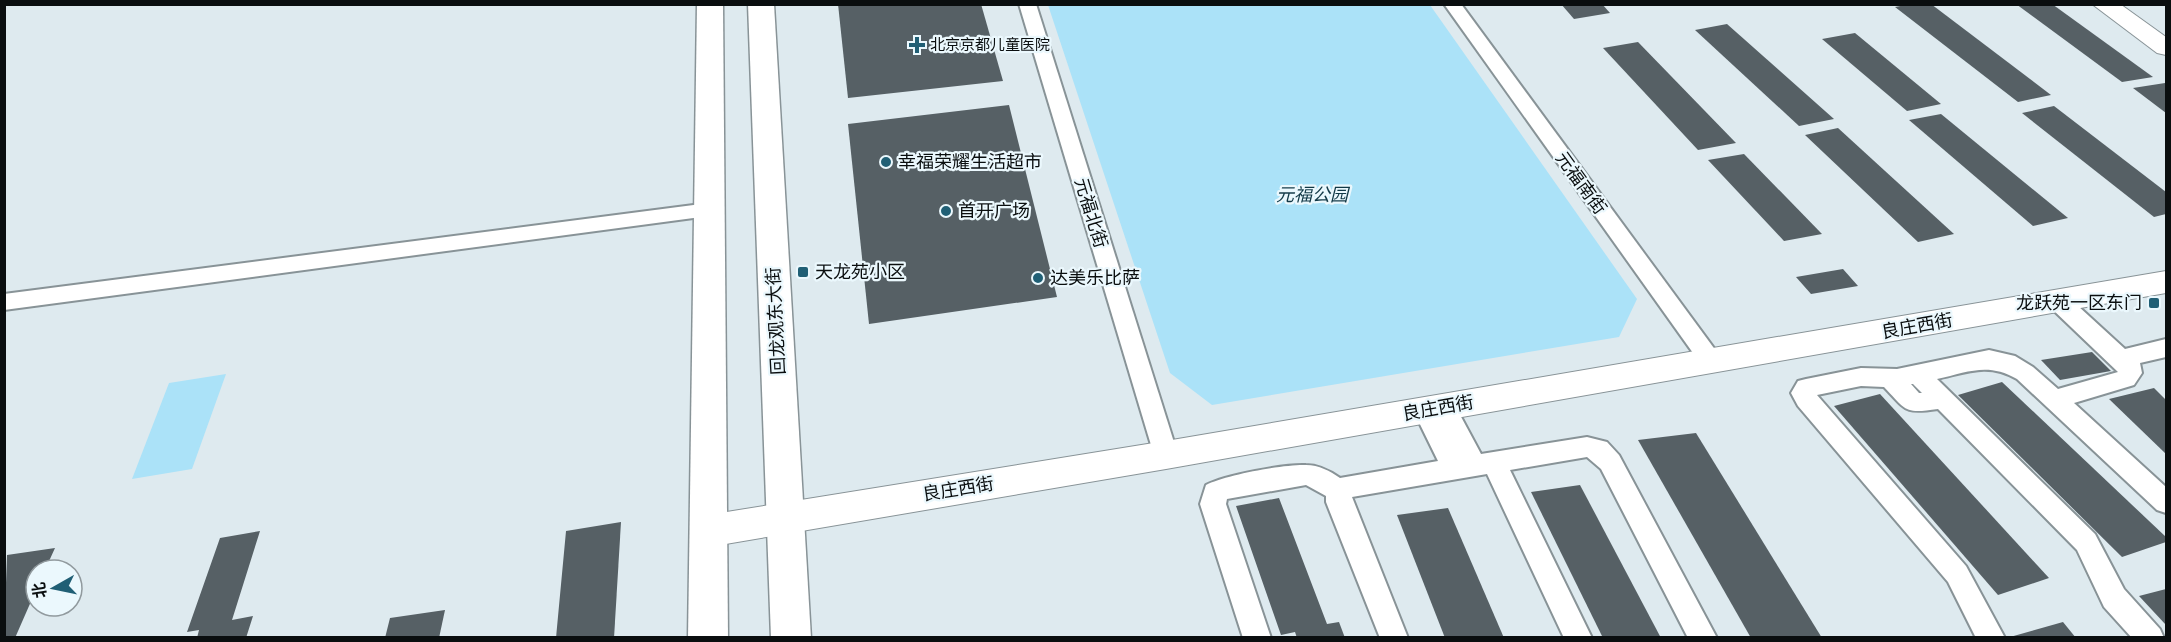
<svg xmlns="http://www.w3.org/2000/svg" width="2171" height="642" font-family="'Crimson Pro','Noto Sans SC',serif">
<rect width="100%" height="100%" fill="#deeaef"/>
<!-- green -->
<g fill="#abe2f8">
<path d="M 1048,5 L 1430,5 L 1637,299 L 1619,337 L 1212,405 L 1170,373 Z"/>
<path d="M 226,374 L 192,469 L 132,479 L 169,383 Z"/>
</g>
<!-- building -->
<g fill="#566065">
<path d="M 838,4 L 981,4 L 1003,81 L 848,98 Z"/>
<path d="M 1561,4 L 1602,4 L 1610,13 L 1574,19 Z"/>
<path d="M 1911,4 L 1931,4 L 2051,95 L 2018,102 L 1895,7 Z"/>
<path d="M 2016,4 L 2052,4 L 2153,77 L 2122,82 Z"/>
<path d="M 1727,24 L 1834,119 L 1799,126 L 1695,30 Z"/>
<path d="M 1855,33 L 1941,104 L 1907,111 L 1822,39 Z"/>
<path d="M 1638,42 L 1736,143 L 1698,150 L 1603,48 Z"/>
<path d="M 2165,83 L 2166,113 L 2133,88 Z"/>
<path d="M 1009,105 L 1057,297 L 869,324 L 848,124 Z"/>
<path d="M 2054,106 L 2166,192 L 2166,214 L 2154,217 L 2022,113 Z"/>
<path d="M 1941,114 L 2068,218 L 2033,226 L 1909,120 Z"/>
<path d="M 1838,128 L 1954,234 L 1918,242 L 1805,135 Z"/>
<path d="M 1744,154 L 1822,234 L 1784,241 L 1708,160 Z"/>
<path d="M 1843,269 L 1858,286 L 1811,294 L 1796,277 Z"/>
<path d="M 2092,352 L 2111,371 L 2060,380 L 2041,360 Z"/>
<path d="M 2002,382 L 2166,537 L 2166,542 L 2122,557 L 1958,395 Z"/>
<path d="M 2154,388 L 2166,400 L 2166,454 L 2109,399 Z"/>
<path d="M 1880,394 L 2049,578 L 1998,595 L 1834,406 Z"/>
<path d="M 1696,433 L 1822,638 L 1751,638 L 1638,440 Z"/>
<path d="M 1580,485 L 1661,638 L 1603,638 L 1531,492 Z"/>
<path d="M 1279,498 L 1327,624 L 1339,622 L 1345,638 L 1297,638 L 1295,632 L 1281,635 L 1236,506 Z"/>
<path d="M 1448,508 L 1504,638 L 1445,638 L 1397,515 Z"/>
<path d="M 621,522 L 614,638 L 556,638 L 566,531 Z"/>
<path d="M 260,531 L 232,620 L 253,616 L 246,638 L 197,638 L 199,630 L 187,632 L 220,538 Z"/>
<path d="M 55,548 L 45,570 L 36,570 L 36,590 L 15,638 L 4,638 L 7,555 Z"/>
<path d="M 2166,589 L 2166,625 L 2139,596 Z"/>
<path d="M 445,610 L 439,638 L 385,638 L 390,618 Z"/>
<path d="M 2063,622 L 2076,638 L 2010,638 L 2010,637 Z"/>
</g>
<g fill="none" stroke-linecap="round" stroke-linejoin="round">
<defs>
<g id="street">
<path d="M 1019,4 L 1036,4 L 1178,455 L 1175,462 L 1166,465 L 1157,462 L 1154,455 Z"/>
<path d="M 1444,4 L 1461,4 L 1719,355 L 1723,361 L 1719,367 L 1711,370 L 1703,367 Z"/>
<path d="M 709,203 L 716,205 L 719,210 L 716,215 L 4,310 L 4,294 Z"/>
<path d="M 2058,293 L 2066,295 L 2125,349 L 2166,339 L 2166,357 L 2140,363 L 2142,373 L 2134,385 L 2074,403 L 2166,487 L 2166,513 L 2157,510 L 2017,379 C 1988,362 1968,372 1937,379 L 2095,534 L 2124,589 L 2160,629 L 2164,638 L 2132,638 L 2104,607 L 2077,550 L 1938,409 C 1904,414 1907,411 1884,387 L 1861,386 L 1817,395 L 1966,566 L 2005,638 L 1976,638 L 1948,582 L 1798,406 L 1791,393 L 1798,381 L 1806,379 L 1861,368 L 1897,369 L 1989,350 L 2015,356 L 2033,367 L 2058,389 L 2118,372 L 2050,307 L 2047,301 L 2050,295 ZM 1911,384 L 1913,384 L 1922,393 L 1919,393 Z"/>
<path d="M 1444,398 L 1452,400 L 1481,454 L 1587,437 L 1607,442 L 1619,455 L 1717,638 L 1688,638 L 1601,469 L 1587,457 L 1510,470 L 1592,638 L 1564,638 L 1487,474 L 1352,497 L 1408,638 L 1380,638 L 1326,502 L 1326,496 L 1306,485 L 1227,499 L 1226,504 L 1271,638 L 1243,638 L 1200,504 L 1206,485 C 1225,475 1285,464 1306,465 C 1319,465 1330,471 1340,478 L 1438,461 L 1413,410 L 1417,403 L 1425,400 L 1434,404 Z"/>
</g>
<g id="secondary">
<path d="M 2092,4 L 2120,4 L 2166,37 L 2166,55 L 2157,53 Z"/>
<path d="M 2166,271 L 2166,293 L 1166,469 L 708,547 L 695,542 L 690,531 L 695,520 L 708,515 L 1166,441 Z"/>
</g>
<g id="primary">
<path d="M 697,4 L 723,4 L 728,638 L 688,638 Z"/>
<path d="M 748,4 L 774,4 L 811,638 L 771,638 Z"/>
</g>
</defs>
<!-- street casing -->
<use href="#street" stroke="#889397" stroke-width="4"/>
<!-- secondary casing -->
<use href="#secondary" stroke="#889397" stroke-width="2"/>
<!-- primary casing -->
<use href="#primary" stroke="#889397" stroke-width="3"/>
<!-- street -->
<use href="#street" fill="#fff" fill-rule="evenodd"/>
<!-- secondary -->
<use href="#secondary" fill="#fff" fill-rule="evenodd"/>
<!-- primary -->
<use href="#primary" fill="#fff" fill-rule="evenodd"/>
</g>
<!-- markers -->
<g fill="#205f75" stroke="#ebf8fd" stroke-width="2">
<path d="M914 36h6v6h6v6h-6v6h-6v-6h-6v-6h6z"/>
<circle cx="886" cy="162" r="6"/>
<circle cx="946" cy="211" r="6"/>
<rect x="797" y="266" width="12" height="12" rx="3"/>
<circle cx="1038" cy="278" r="6"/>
<rect x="2148" y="297" width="12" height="12" rx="3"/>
</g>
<g text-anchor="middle" stroke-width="4.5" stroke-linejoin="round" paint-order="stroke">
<!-- far-poi labels -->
<g font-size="15" fill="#0a0e0f" stroke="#ebf8fd" text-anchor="start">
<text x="930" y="50">北京京都儿童医院</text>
</g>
<!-- poi labels -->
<g font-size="18" fill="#0a0e0f" stroke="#ebf8fd" text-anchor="start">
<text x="898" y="168">幸福荣耀生活超市</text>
<text x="958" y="217">首开广场</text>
<text x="815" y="278">天龙苑小区</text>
<text x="1050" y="284">达美乐比萨</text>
<text x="2142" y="309" text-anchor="end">龙跃苑一区东门</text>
</g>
<!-- street labels -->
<g font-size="18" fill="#0a0e0f" stroke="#ebf8fd">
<text transform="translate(1581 183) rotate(54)" y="6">元福南街</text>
<text transform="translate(1091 213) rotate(73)" y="6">元福北街</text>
<text transform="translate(776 321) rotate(-93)" y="6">回龙观东大街</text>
<text transform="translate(1917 326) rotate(-10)" y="6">良庄西街</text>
<text transform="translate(1438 408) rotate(-10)" y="6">良庄西街</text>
<text transform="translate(958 489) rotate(-9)" y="6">良庄西街</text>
</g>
<!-- park labels -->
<g font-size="18" font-style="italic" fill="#113846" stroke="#ebf8fd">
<text x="1312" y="201">元福公园</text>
</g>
</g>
<!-- border -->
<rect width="2171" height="642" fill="none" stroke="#0a0e0f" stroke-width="12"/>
<!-- north arrow -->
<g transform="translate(54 588) rotate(261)"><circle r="28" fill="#ebf8fd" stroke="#919a9e" stroke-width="1.5"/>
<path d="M0-4.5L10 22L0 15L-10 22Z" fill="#205f75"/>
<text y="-9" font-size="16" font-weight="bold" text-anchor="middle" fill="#0a0e0f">北</text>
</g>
</svg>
